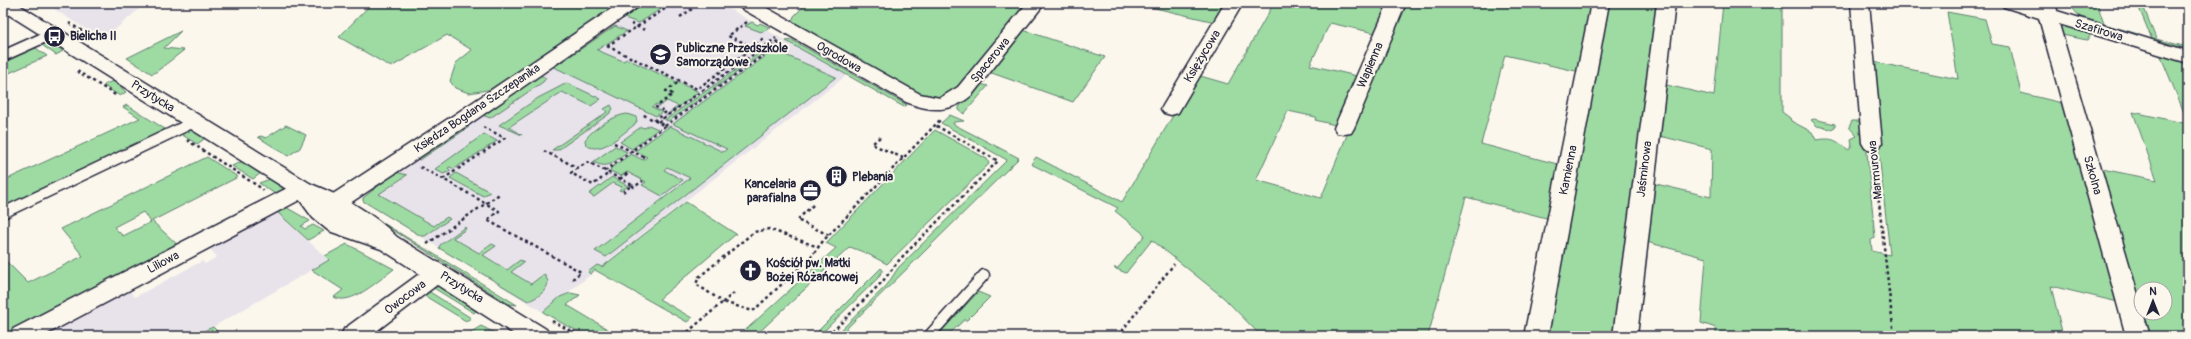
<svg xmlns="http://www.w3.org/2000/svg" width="2191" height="339" font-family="Pangolin,sans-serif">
<rect width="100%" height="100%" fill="#fbf7ec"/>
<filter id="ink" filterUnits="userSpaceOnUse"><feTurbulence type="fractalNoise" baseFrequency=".025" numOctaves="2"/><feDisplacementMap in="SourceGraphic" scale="8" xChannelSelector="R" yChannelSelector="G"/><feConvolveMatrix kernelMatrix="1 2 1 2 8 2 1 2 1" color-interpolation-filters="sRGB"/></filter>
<g filter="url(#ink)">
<!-- built -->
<g fill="#e8e3ea">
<path d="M 62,3 L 146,3 L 103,40 L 54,9 Z"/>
<path d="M 649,3 L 719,3 L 847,75 L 543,312 L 363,201 L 363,198 L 374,188 Z"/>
<path d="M 276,211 L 329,260 L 213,327 L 192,336 L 30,336 L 125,286 L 135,297 L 202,261 L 205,264 L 217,257 L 210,249 Z"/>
</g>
<!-- green -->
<g fill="#9ddba3" stroke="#607e6f" fill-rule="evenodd">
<path d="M 372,3 L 623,3 L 493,89 L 469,93 L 455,88 L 450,81 L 456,63 L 472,50 L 447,35 L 391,67 L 339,37 Z"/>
<path d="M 646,3 L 670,3 L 639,23 L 624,18 Z"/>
<path d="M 807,3 L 832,3 L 843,5 L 845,3 L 1029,3 C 1015,21 960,94 942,98 C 928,100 913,91 901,85 L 792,22 L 794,16 Z"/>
<path d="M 1143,3 L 1228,3 L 1215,22 L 1142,5 Z"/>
<path d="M 1274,3 L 1594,3 L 1580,72 L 1505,55 L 1481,144 L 1561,165 L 1550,219 L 1466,197 L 1428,336 L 1261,336 L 1224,298 L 1152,240 L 1126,273 L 1114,268 L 1118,268 L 1145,235 L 1115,211 L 1118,208 L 1031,164 L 1036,157 L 1122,202 L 1197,75 L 1228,84 ZM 1330,23 L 1388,36 L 1321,198 L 1256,180 L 1288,111 L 1316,117 L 1315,120 L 1339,126 L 1361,77 L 1310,65 Z"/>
<path d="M 1606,3 L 1661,3 L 1618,336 L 1545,336 Z"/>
<path d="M 1723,3 L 1782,3 L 1782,112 L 1790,118 L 1791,121 L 1812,132 L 1816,140 C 1836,137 1835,141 1849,150 L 1852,145 L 1851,139 L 1857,136 L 1849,127 L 1852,121 L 1864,121 L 1875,238 L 1871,240 L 1872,251 L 1890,255 L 1878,144 L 1874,62 L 1958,79 L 1947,12 L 1985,19 L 1992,44 L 2010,47 L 2021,93 L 2066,104 L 2122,303 L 2051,286 L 2063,336 L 1716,336 L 1716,328 L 1701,323 L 1706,258 L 1643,241 L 1652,183 L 1711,197 L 1712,149 L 1656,135 L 1658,83 L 1714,96 Z"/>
<path d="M 2068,3 L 2097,3 L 2104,24 L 2138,34 L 2135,35 L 2079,20 L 2080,17 Z"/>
<path d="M 2137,3 L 2142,3 L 2156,39 L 2187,47 L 2188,52 L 2153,42 Z"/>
<path d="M 2053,21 L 2092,33 L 2087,40 L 2057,34 Z"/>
<path d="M 752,22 L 758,25 L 760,23 L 771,28 L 761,32 L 745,26 Z"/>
<path d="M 615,26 L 627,31 L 597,50 L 623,61 L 627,59 L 699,92 L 662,119 L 678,106 L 667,101 L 660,106 L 656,104 L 652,107 L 662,112 L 656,116 L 554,67 Z"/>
<path d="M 1023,30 L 1105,57 L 1073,102 L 989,72 Z"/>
<path d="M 181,31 L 164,48 L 184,50 L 156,72 L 152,74 L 127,58 Z"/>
<path d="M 792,40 L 907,105 L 904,107 L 786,41 Z"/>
<path d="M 46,41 L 50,41 L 63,51 L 56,55 L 39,43 Z"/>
<path d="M 33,46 L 47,56 L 7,74 L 3,71 L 3,59 Z"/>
<path d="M 765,49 L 768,50 L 669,121 L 665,120 Z"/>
<path d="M 774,50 L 836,77 L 606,257 L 595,251 L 690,178 L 667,167 L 664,170 L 683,180 L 662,196 L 642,185 L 646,182 L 627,172 L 621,176 L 610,171 L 611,168 L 631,154 L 643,160 L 647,157 L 635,151 L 670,126 L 723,152 L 727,149 L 673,124 Z"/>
<path d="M 2159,52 L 2188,61 L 2188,122 Z"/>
<path d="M 540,75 L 546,78 L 543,82 L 490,118 L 482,115 Z"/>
<path d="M 114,81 L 126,92 L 120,96 L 104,86 L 105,84 Z"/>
<path d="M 567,83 L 601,99 L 591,106 L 562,92 L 509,127 L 522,135 L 499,125 L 538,98 Z"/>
<path d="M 980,84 L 988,86 L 964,114 L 959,110 L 959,107 Z"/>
<path d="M 127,105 L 168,131 L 7,206 L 3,203 L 3,181 L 140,118 L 123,107 Z"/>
<path d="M 611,105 L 613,109 L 609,114 L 558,150 L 552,150 L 607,112 L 604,109 Z"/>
<path d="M 2133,112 L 2188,124 L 2188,336 L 2144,336 L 2097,168 L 2157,180 ZM 2141,289 L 2165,289 L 2165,313 L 2141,313 Z"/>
<path d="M 627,114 L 636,117 L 637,121 L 634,125 C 622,134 600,156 586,145 L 585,140 C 592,129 614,115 627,114 Z"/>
<path d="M 950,115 L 964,121 L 954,122 L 953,124 L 1019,158 L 839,336 L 835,336 L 887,285 L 898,268 L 1007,160 L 941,123 Z"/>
<path d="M 1814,119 L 1835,124 L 1835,127 L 1831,129 L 1817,126 L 1811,120 Z"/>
<path d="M 286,125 L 306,135 L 300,148 L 288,156 L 258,137 L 261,136 L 266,138 Z"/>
<path d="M 467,125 L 469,127 L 420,160 L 418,159 Z"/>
<path d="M 649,125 L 658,129 L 632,149 L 620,142 L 641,127 L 645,128 Z"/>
<path d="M 192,130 L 204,137 L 203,140 L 197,144 L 179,133 Z"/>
<path d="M 935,130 L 987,159 L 989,164 L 887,264 L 866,253 L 850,247 L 755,336 L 739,336 L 836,248 L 826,243 Z"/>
<path d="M 484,134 L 497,141 L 454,169 L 450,167 L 448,168 L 451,171 L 443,174 L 435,169 Z"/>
<path d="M 615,146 L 627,152 C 613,162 609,170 593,162 Z"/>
<path d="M 207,157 L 238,177 L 152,221 L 180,247 L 11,336 L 3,336 L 3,258 L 28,283 L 83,256 L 61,229 ZM 143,212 L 151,222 L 123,236 L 114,227 Z"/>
<path d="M 243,161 L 261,173 L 253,179 L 232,166 Z"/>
<path d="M 396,172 L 407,175 L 379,194 L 434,226 L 447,217 L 450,219 L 425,236 L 421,236 L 363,201 L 363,198 Z"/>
<path d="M 456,173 L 490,192 L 483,196 L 450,178 Z"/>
<path d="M 612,177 L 628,186 L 621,191 L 619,190 L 622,187 L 613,183 L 594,197 L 589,194 Z"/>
<path d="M 270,179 L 284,187 L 278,196 L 259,183 Z"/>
<path d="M 686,202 L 736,234 L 659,299 L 692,318 L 687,322 L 595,270 L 590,274 L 588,272 L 597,265 L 602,267 Z"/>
<path d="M 284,206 L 310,221 L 301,226 L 305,229 L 313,225 L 324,231 L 308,240 L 276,211 Z"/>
<path d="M 374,218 L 375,218 L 517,305 L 509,304 Z"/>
<path d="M 465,227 L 466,229 L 453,238 L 479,253 L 492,244 L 496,246 L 483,255 L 507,270 L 520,260 L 524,262 L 511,272 L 531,284 L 544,274 L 548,281 C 548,291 537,298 528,301 L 439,248 L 440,245 Z"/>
<path d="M 347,244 L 394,269 C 380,279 351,307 334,297 L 343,290 L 312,270 L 329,260 L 325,256 Z"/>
<path d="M 881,268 L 883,270 L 878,278 L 819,336 L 813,336 Z"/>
<path d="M 439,286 L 476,311 L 474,313 L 432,287 Z"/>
<path d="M 425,289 L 471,318 L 466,321 L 420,293 Z"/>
<path d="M 978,292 L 990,297 L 967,320 L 964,320 L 947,336 L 937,336 Z"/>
<path d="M 570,293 L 580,295 L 567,305 L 619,336 L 589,336 L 567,326 L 543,312 L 560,297 Z"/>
<path d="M 481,326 L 501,336 L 480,336 L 471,332 Z"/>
<path d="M 213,327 L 222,336 L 192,336 Z"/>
</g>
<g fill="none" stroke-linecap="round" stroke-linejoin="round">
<defs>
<g id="lane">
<path d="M 3,56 L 52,34"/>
<path d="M 3,213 L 194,122"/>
<path d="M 929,336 L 984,275"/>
</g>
<g id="street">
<path d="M 620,3 L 641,3 L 638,7 L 471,123 L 329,217 L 321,220 L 313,217 L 310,212 L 313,207 L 457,113 Z"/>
<path d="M 736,3 L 758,3 L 920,94 L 940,98 L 958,87 L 1027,3 L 1045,3 L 972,95 C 951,113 931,112 906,102 L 739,7 Z"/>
<path d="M 1225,3 L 1243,3 L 1178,113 L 1171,115 L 1164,113 L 1161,109 Z"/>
<path d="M 1388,3 L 1406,3 L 1354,128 L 1351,133 L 1344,134 L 1337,133 L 1334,128 Z"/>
<path d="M 1591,3 L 1609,3 L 1548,336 L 1524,336 Z"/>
<path d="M 1657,3 L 1675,3 L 1637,336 L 1613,336 Z"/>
<path d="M 1851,3 L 1869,3 L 1882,143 L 1879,148 L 1872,150 L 1865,148 L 1862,143 Z"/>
<path d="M 2001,3 L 2029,3 L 2038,6 L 2038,3 L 2056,3 L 2057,11 L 2188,51 L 2188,63 L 2059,24 L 2141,305 L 2141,313 L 2143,313 L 2150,336 L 2126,336 L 2039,18 L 2004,7 Z"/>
<path d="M 303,182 L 311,184 L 314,189 L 311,194 L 43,336 L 10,336 L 13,329 L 295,184 Z"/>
<path d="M 438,264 L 446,266 L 449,272 L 446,278 L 370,336 L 341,336 L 344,329 L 430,266 Z"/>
</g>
<path id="secondary" d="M 3,3 L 16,3 L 311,184 C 344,197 372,212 397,237 L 546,329 L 550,336 L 517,336 L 381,249 L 329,231 L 313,218 L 296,195 L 3,11 Z"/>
</defs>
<!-- lane casing -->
<use href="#lane" stroke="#22223b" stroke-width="13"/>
<!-- street casing -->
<use href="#street" stroke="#22223b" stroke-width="3"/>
<!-- secondary casing -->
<use href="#secondary" stroke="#22223b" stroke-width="3"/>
<!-- path -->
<g stroke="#22223b" stroke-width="2.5" stroke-dasharray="3 3" stroke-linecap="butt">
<path d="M 675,3 L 685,6"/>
<path d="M 680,17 L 692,9"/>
<path d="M 747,22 L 728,36 L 754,47"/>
<path d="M 69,23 L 87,34"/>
<path d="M 631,24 L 647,31"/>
<path d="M 607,46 L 697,89 L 757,45 L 763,38"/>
<path d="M 607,46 L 674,3"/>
<path d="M 765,46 L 776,38"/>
<path d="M 721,61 L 729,65"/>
<path d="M 77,71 L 117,96"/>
<path d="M 654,121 L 666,112 L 656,107 L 673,94 L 666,91 L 680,81"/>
<path d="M 658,122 L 765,46 L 768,48 L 779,40"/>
<path d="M 665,126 L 782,42"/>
<path d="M 483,127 L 505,138 L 443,179 L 499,211 L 487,220 L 581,272 L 570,281"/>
<path d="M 880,137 L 872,144 L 903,158"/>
<path d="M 187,140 L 264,190"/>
<path d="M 614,143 L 646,158"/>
<path d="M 544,151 L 578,168 L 588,162 L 632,185 L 623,192"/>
<path d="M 1874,158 L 1894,336"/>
<path d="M 420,167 L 443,179"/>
<path d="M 578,168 L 571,173 L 593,185 L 609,173"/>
<path d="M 605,171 L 665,126 L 642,114"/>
<path d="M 620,179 L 628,173"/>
<path d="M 632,185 L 634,187 L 643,181"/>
<path d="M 813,205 L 797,220 L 829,235"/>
<path d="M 427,244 L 501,193"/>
<path d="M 734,293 L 723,302 L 696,284 L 699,277 L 754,232 L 769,229 L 818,247"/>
<path d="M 552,321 L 581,336"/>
<path d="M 683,336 L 723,302 L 753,311 L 810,258 L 823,241 L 941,119"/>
<path d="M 828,336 L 883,281 L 900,259 L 998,161 L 935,125"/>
<path d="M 1118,336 L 1174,264"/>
</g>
<!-- lane -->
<use href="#lane" stroke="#fbf7ec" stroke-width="10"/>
<!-- street -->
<use href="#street" fill="#fbf7ec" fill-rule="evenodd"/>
<!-- secondary -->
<use href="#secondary" fill="#fbf7ec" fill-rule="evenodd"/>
</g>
</g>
<!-- icons -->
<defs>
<symbol id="bus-disc" viewBox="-11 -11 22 22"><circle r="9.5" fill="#22223b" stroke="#fbf7ec"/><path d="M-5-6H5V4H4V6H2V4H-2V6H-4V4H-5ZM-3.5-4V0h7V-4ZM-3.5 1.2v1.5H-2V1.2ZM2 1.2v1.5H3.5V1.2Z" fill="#fff"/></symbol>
<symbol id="school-disc" viewBox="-11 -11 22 22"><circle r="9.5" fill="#22223b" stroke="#fbf7ec"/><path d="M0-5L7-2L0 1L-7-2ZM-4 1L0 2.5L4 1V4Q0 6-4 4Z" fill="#fff"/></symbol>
<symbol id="building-disc" viewBox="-11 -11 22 22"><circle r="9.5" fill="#22223b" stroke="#fbf7ec"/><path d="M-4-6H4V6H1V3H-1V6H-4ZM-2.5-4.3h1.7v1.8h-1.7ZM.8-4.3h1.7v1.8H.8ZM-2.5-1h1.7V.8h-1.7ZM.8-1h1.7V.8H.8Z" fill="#fff"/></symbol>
<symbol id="office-disc" viewBox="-11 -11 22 22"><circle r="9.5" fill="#22223b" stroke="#fbf7ec"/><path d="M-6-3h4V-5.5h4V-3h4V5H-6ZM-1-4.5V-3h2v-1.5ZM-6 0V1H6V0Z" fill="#fff"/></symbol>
<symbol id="church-disc" viewBox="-11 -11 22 22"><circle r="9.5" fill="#22223b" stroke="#fbf7ec"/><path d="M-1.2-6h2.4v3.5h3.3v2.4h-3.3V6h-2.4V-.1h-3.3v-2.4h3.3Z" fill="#fff"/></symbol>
</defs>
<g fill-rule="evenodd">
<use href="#bus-disc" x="42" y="24" width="25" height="25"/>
<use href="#school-disc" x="648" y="42" width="25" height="25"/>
<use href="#building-disc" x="824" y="164" width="25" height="25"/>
<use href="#office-disc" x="798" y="178" width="25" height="25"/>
<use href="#church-disc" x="738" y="258" width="25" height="25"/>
</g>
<g text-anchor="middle" stroke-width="4" stroke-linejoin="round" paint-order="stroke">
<!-- street labels -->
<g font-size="12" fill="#22223b" stroke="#fbf7ec">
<text transform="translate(2099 30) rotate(17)" y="4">Szafirowa</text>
<text transform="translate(1202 56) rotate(-59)" y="4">Księżycowa</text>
<text transform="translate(839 57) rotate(30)" y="4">Ogrodowa</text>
<text transform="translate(990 60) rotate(-51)" y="4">Spacerowa</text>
<text transform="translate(1370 65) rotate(-67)" y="4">Wapienna</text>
<text transform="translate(153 96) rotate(32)" y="4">Przytycka</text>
<text transform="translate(477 108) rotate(-34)" y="4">Księdza Bogdana Szczepanika</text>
<text transform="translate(1644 169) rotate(-83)" y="4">Jaśminowa</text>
<text transform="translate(1568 170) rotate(-79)" y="4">Kamienna</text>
<text transform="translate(1875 170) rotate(-96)" y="4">Marmurowa</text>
<text transform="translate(2093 175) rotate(74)" y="4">Szkolna</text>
<text transform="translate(163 262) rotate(-28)" y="4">Liliowa</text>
<text transform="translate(462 287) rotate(32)" y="4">Przytycka</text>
<text transform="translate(405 297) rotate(-37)" y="4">Owocowa</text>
</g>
<!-- poi labels -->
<g font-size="12" font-weight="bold" fill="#22223b" stroke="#fbf7ec" text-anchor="start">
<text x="70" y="40">Bielicha II</text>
<text x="676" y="52">Publiczne Przedszkole<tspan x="676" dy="14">Samorządowe</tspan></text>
<text x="852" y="181">Plebania</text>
<text x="796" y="188" text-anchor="end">Kancelaria<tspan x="796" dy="14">parafialna</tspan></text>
<text x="766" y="267">Kościół pw. Matki<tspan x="766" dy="14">Bożej Różańcowej</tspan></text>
</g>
</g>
<!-- margin -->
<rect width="2191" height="339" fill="none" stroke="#fbf7ec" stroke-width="16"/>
<rect x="8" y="8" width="2175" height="323" fill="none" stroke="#22223b" stroke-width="1.5" filter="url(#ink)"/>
<!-- north arrow -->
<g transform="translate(2153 301)"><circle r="19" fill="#fbf7ec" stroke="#a4a2a5"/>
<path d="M0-3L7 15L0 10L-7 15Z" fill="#22223b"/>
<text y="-6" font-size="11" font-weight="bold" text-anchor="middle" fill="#22223b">N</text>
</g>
</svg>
